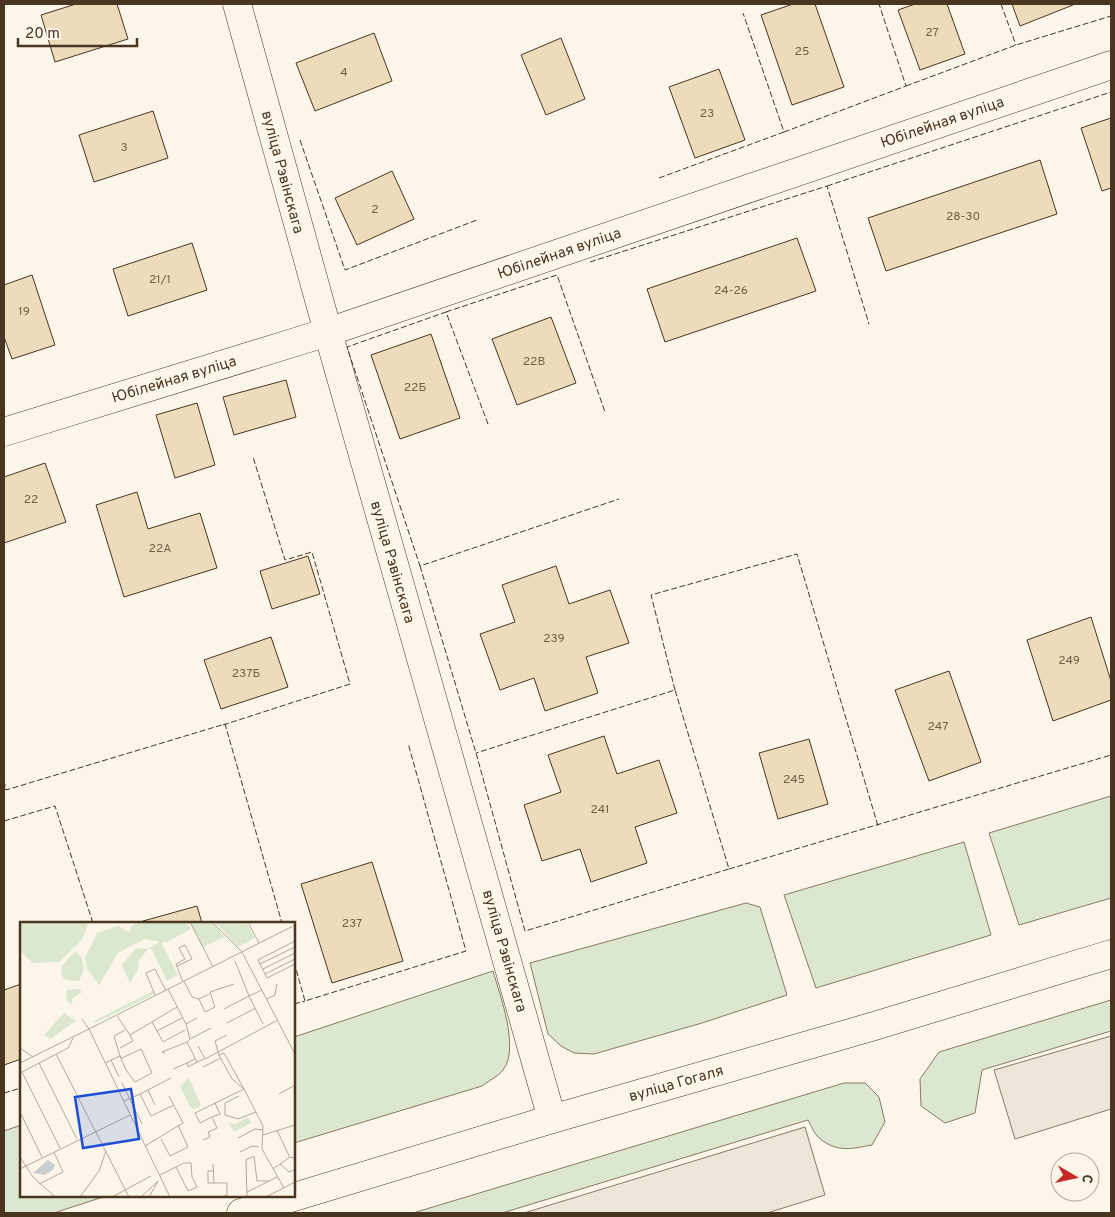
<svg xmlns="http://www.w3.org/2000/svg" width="1115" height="1217" font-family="Overpass,sans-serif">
<rect width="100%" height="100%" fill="#fbf6e9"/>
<!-- green -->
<g fill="#dce7d0" stroke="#887966">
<path d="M 1111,796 L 1111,898 L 1019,925 L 989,833 Z"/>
<path d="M 964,842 L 991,935 L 816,988 L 784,895 Z"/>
<path d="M 746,903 L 760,907 L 787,995 L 702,1023 L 594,1054 L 574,1053 L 561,1046 L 548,1034 L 530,963 Z"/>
<path d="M 493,971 C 500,995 520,1049 503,1070 C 499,1076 488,1081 482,1086 L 294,1143 L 294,1037 Z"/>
<path d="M 1111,1000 L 1111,1031 L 982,1070 L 975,1113 L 945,1123 L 921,1106 L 920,1079 L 939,1052 Z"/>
<path d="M 844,1083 L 865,1083 L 879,1097 L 885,1122 L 872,1145 C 851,1149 836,1153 818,1137 C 814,1133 811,1125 808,1120 L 502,1213 L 413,1213 Z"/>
<path d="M 21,1125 L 21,1196 L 106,1196 L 54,1213 L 4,1213 L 4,1131 Z"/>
</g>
<!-- parking -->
<g fill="#ede7d9" stroke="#887966">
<path d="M 1111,1036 L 1111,1109 L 1015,1139 L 994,1070 Z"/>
<path d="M 805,1127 L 825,1195 L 767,1213 L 524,1213 Z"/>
</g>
<!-- building -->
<g fill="#ecdcbc" stroke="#4a3520">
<path d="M 76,4 L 117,4 L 128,39 L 55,62 L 41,15 Z"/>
<path d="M 793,4 L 815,4 L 844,87 L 792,105 L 761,15 Z"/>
<path d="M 915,4 L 947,4 L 965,54 L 920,70 L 898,10 Z"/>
<path d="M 1012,4 L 1072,4 L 1073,5 L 1020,26 Z"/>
<path d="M 374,33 L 392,81 L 315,111 L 296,63 Z"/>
<path d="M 561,38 L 585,99 L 546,115 L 521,55 Z"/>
<path d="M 719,69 L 745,140 L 695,158 L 669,87 Z"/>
<path d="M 153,111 L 168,158 L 94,182 L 79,135 Z"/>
<path d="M 1111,118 L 1111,188 L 1102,191 L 1081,128 Z"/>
<path d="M 1040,160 L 1057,214 L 886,271 L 868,218 Z"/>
<path d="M 392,171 L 414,219 L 357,245 L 335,198 Z"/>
<path d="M 797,238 L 816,291 L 665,342 L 647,289 Z"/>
<path d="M 192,243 L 207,290 L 128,316 L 113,269 Z"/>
<path d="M 32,275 L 55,345 L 12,359 L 4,337 L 4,285 Z"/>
<path d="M 551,317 L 576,383 L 517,405 L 492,339 Z"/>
<path d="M 431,334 L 460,418 L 400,439 L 371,355 Z"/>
<path d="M 286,380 L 296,417 L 234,435 L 223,397 Z"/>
<path d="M 197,403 L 215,465 L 175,478 L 156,415 Z"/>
<path d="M 45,463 L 66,522 L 4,543 L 4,477 Z"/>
<path d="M 137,492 L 148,529 L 200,513 L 217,568 L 124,597 L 96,505 Z"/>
<path d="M 308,556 L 320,594 L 272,609 L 260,571 Z"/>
<path d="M 556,566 L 569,604 L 610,590 L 629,643 L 586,657 L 598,693 L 545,711 L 534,678 L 500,690 L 480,634 L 515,622 L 502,585 Z"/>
<path d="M 1091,617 L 1111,681 L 1111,700 L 1053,721 L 1027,640 Z"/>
<path d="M 271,637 L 288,687 L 221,709 L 204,660 Z"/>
<path d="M 949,671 L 981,762 L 929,781 L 895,690 Z"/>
<path d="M 604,736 L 617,774 L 659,760 L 677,813 L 635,827 L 647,863 L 591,882 L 580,849 L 542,861 L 524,805 L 561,792 L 548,755 Z"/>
<path d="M 809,739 L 828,804 L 778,819 L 759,753 Z"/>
<path d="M 372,862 L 403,961 L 332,983 L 301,884 Z"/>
<path d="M 197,906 L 202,923 L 136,923 Z"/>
<path d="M 21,984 L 21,1059 L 4,1065 L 4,990 Z"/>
</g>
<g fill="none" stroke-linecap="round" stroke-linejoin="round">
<defs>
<g id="street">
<path d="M 237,4 L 328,332 L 552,1119"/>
<path d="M 4,432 L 328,332 L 1111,65"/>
</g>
<path id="secondary" d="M 241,1213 L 552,1119 L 871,1027 L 1111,954"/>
</defs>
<!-- street casing -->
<use href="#street" stroke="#4a3520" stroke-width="29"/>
<!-- secondary casing -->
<use href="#secondary" stroke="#4a3520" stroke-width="29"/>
<!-- street -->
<use href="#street" stroke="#fbf6e9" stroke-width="28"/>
<!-- secondary -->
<use href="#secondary" stroke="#fbf6e9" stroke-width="28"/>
<!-- fence -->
<g stroke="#4a3520" stroke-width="1" stroke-dasharray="6 2.5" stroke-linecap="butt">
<path d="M 1001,4 L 1016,45"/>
<path d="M 906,86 L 1016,45 L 1111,16"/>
<path d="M 784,132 L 906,86 L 879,4"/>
<path d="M 300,140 L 345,270 L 477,220"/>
<path d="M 659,178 L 784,132 L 743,13"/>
<path d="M 827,186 L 1111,92"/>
<path d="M 590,262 L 827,186 L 869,324"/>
<path d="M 446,312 L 557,275 L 605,412"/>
<path d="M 488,424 L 446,312 L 347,347 L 420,566 L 619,499"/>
<path d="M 420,566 L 476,753 L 525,931 L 729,869 L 675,690 L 476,753"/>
<path d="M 675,690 L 651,595 L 797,554 L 878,826"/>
<path d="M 223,725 L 350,684 L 312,552 L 285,560 L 253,457"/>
<path d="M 4,780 L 6,790 L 225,724 L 282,923"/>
<path d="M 4,821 L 55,806 L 93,923"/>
<path d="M 729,869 L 1111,755"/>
<path d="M 294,962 L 305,1001 L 466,951 L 408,743"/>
<path d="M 294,1004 L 305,1001"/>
<path d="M 4,1093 L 21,1088"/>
</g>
</g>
<g text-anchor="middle" stroke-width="4" stroke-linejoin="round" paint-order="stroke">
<!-- number labels -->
<g font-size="12" fill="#725f47">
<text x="932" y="36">27</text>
<text x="802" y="55">25</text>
<text x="344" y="76">4</text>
<text x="707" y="117">23</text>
<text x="124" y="151">3</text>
<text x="375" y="213">2</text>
<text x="963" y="220">28-30</text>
<text x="160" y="283">21/1</text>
<text x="731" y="294">24-26</text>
<text x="24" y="315">19</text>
<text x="534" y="365">22В</text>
<text x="415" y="391">22Б</text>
<text x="31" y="503">22</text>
<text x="160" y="552">22А</text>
<text x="554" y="642">239</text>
<text x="1069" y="664">249</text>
<text x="246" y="677">237Б</text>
<text x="938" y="730">247</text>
<text x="794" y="783">245</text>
<text x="600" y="813">241</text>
<text x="352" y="927">237</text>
</g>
<!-- street labels -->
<g font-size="15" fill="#4a3520" stroke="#fbf6e9">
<text transform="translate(942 122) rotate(-19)" y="5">Юбілейная вуліца</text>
<text transform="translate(283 172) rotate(75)" y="5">вуліца Рэвінскага</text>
<text transform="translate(559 253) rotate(-19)" y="5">Юбілейная вуліца</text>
<text transform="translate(174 379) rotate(-17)" y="5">Юбілейная вуліца</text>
<text transform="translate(393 562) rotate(74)" y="5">вуліца Рэвінскага</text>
<text transform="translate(505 951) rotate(74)" y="5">вуліца Рэвінскага</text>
<text transform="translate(676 1083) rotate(-16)" y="5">вуліца Гогаля</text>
</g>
</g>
<!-- overview -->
<g transform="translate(20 922)">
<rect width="275" height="275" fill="#fbf6e9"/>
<path d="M 0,0 L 54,1 L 69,0 L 62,18 L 39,40 L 13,41 L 0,29 ZM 120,0 L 167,0 L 171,7 L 147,20 L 141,20 L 158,53 L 147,59 L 130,25 L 140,20 L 125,17 L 98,31 L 79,63 L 67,47 L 65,36 L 77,11 L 98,4 L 109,10 L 112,3 ZM 170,0 L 192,0 L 205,15 L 183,25 ZM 195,0 L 226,0 L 235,16 L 218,25 ZM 116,26 L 128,27 L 119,38 L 118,47 L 110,61 L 102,43 ZM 55,29 L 62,36 L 64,47 L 59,59 L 46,58 L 41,53 L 42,44 ZM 59,67 L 62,70 L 53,76 L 51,83 L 46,77 L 47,68 ZM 133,69 L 133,73 L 75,101 L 74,99 ZM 44,91 L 56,99 L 30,117 L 24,113 ZM 169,156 L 181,184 L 174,187 L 170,185 L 160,164 ZM 228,195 L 231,201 L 214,210 L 209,201 L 215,202 Z" fill="#dce7d0"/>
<path d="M 28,238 L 35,243 L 33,248 L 24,253 L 13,251 Z" fill="#c9cecd"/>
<path fill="none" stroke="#b4a999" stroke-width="1" d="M 170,0 L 193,45M 192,0 L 222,30M 228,0 L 239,21M 275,19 L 238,38 L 247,56 L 275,42M 222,30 L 275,132M 240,42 L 275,25M 157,44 L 172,37 L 165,23 L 159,26 L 165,37 L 156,42 L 163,60M 243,47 L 275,31M 245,52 L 275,37M 164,59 L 172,75 L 179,77M 148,67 L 166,102 L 177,96M 242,68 L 229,74 L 243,102M 189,72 L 179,77 L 185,90 L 195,85 L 190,70 L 214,62M 135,73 L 126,51 L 135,47 L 146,69M 247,77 L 255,73 L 257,62M 204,87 L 229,74 L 215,39M 97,94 L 110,113M 132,100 L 143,120 L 165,108M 207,101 L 236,86M 166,102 L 170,117 L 191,106M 137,109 L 162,96M 207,113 L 195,119 L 199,133 L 212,157 L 224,167 L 243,204 L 242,227 L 264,266M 170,117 L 167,120 L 177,140 L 184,137M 178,124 L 185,137 L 258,98M 0,126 L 13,135M 100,126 L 113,119 L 110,113 L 157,85M 145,131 L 142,130 L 167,120M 36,132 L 109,275M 175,137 L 167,141 L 168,145 L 177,140M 91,138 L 99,155M 0,141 L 69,107 L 62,97M 19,141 L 57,217M 85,141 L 100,134 L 102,136 L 121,127 L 132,151 L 115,160 L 106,148 L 100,134 L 94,114 L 105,108M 183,145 L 201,136M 153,147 L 167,141M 2,150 L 40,226M 0,151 L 48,126 L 53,116M 102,161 L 122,202M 128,168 L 135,183M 120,172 L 151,156M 259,172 L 275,163M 219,174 L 205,181 L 205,193 L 218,197 L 236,190M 104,179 L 120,172 L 131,194 L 154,183M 0,190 L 22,235M 192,195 L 200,192 L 195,181M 257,208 L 270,236M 243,213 L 275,203M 218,216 L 235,207 L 243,208M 141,217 L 150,234 L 168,225 L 158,203M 183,218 L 190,215 L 188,210 L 197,206 L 192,195 L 180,201 L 175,191 L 224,167 L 204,131 L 199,133M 125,224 L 163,201 L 149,174M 220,230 L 232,224 L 239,225M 0,235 L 13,255 L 35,275M 193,242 L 194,261M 260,242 L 269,250 L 274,248M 0,247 L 110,193M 253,247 L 270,235 L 275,236M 193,249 L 188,249 L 188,261 L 207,261 L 207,273 L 201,275M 140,253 L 164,241 L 171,241 L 172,255 L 177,265 L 168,269 L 156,245M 19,262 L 43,250 L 34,230M 227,270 L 257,255M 60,275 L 79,249 L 86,229M 92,275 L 131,254M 121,275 L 138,259M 129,275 L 138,259M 150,275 L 69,107 L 275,3M 227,275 L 226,238 L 234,234 L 237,259 L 249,259M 246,275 L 275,260"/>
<path fill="#1d4ed8" fill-opacity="0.15" stroke="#1d4ed8" stroke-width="2.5" d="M 111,167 L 119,217 L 63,226 L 55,175 Z"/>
<rect width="275" height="275" fill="none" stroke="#4a3520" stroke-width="2.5"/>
</g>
<!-- border -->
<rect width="1115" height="1217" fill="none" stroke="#4a3520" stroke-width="10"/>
<!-- north arrow -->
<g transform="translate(1075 1177) rotate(99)"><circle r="24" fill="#fbf6e9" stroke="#b4a999"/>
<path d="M0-4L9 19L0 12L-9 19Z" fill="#c62828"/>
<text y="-8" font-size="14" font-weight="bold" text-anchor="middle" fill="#4a3520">С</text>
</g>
<!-- scale -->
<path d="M18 38v8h119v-8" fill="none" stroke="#4a3520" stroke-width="2.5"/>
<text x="25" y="38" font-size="15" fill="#4a3520" stroke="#fbf6e9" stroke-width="4" paint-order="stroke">20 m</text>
</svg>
